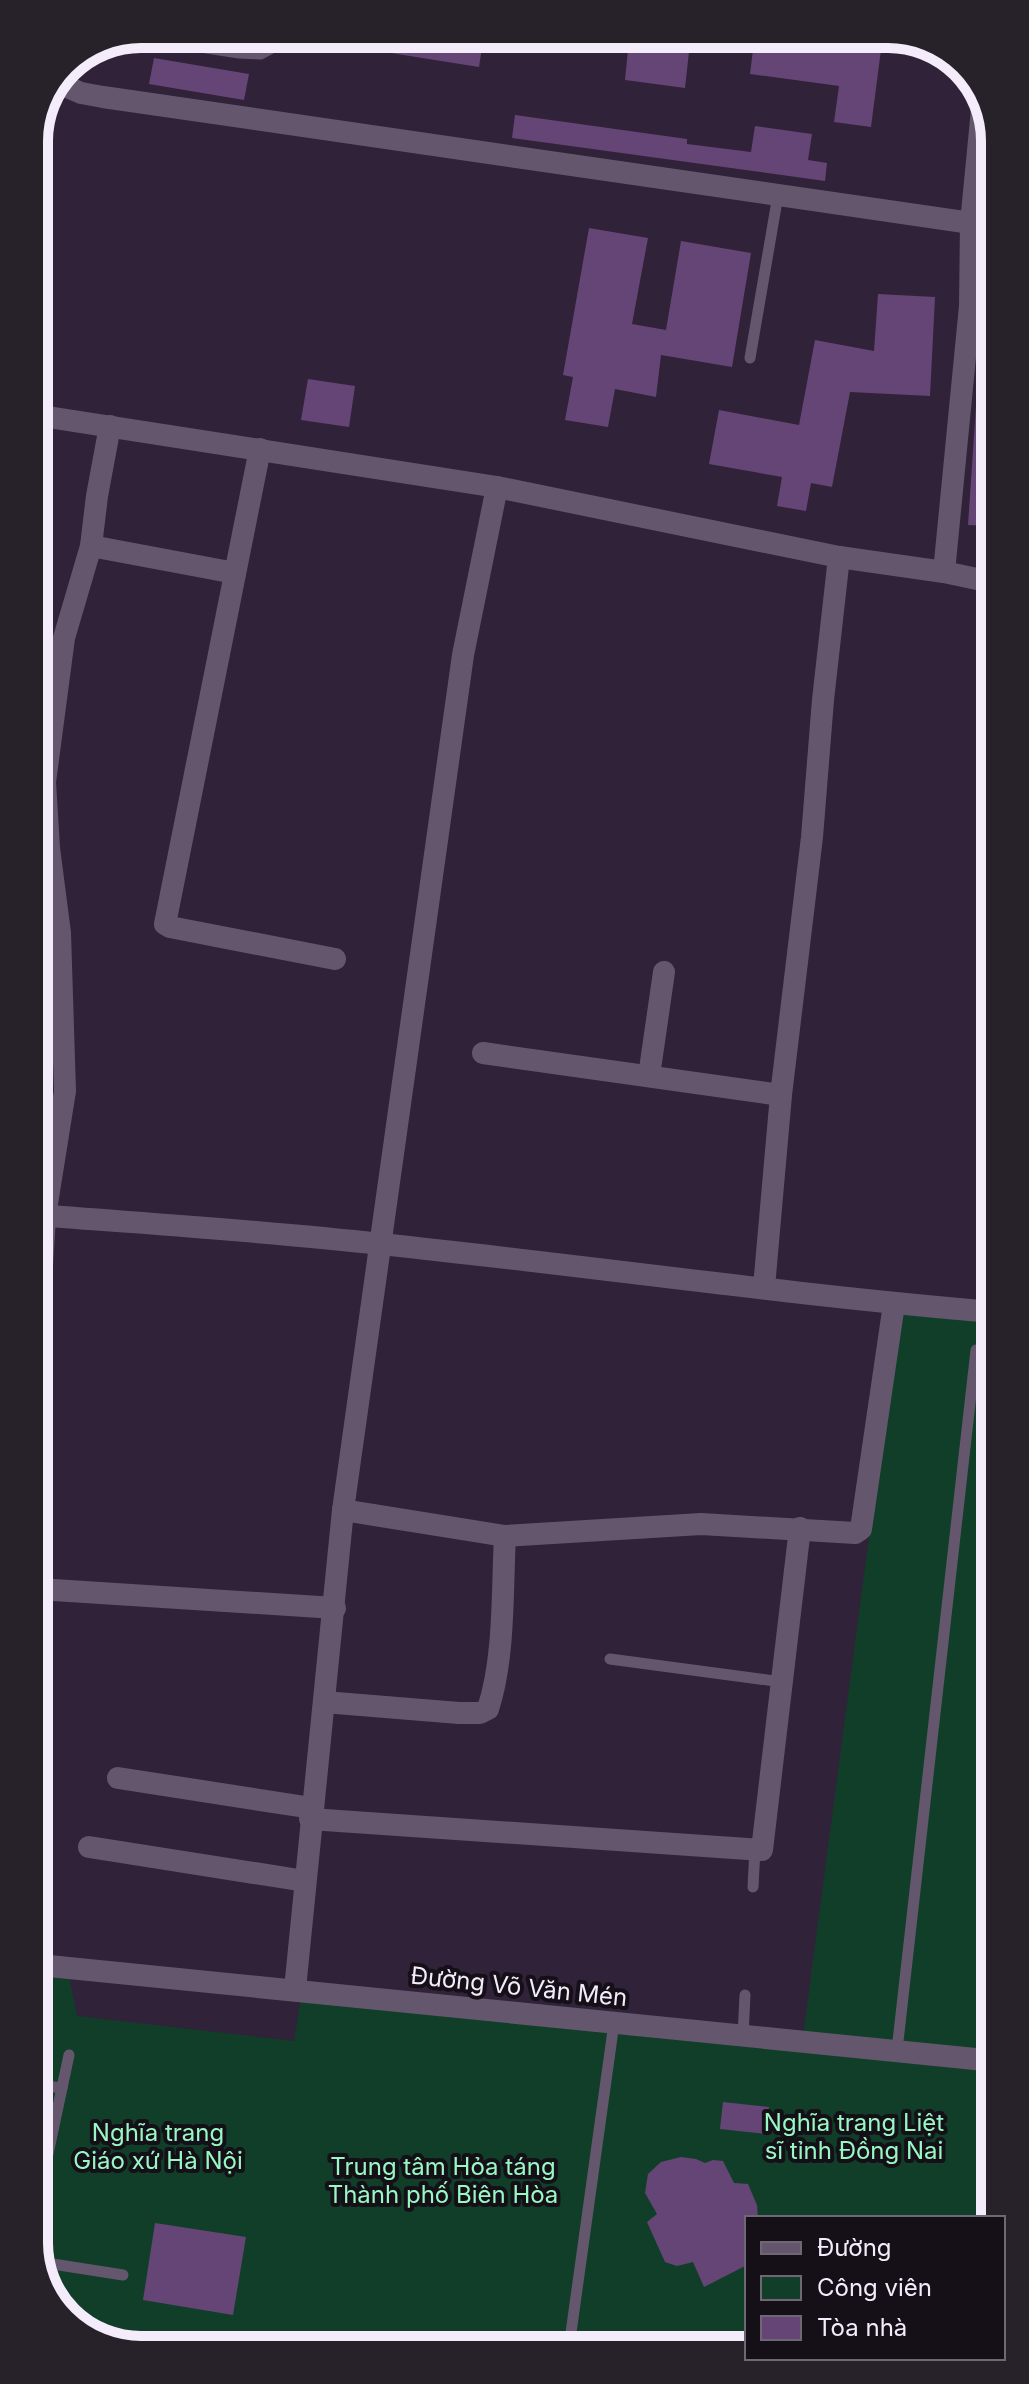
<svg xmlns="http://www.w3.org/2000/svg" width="1029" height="2384" font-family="Inter,sans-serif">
<rect width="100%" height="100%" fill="#302238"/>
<!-- green -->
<g fill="#113e29">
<path d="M 899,1311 L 993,1320 L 994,2054 L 803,2036 Z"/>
<path d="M 39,1973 L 69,1976 L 77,2016 L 294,2041 L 301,1998 L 995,2069 L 995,2218 L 747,2218 L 747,2346 L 134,2350 L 76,2328 L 40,2277 Z"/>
</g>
<!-- building -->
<g fill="#654576">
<path d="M 329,34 L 461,34 L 461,38 L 483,41 L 479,67 L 328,43 Z"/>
<path d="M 586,34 L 691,34 L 685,88 L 625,80 L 628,50 L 586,45 Z"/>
<path d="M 755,34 L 787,34 L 786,45 L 843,53 L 845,34 L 883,34 L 871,127 L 834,122 L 839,86 L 750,74 Z"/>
<path d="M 154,58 L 249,74 L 244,100 L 149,84 Z"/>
<path d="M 515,115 L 687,139 L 687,144 L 751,152 L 755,126 L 812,134 L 808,160 L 827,163 L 825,181 L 512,138 Z"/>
<path d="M 589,228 L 648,238 L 632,324 L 666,330 L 681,241 L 751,253 L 732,367 L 661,355 L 656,397 L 615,389 L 608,427 L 565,420 L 573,377 L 563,375 Z"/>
<path d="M 878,294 L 935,297 L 930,396 L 850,392 L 832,487 L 811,483 L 806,511 L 777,506 L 782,477 L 709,464 L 719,410 L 799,425 L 815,340 L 874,351 Z"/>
<path d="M 978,376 L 990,376 L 991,526 L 968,525 Z"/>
<path d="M 308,379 L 355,386 L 349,427 L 301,420 Z"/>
<path d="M 723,2102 L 769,2107 L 766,2134 L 720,2129 Z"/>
<path d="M 681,2157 L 696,2159 L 705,2163 L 713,2160 L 723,2161 L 734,2183 L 748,2184 L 757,2205 L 758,2218 L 747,2218 L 747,2265 L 704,2287 L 693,2262 L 677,2266 L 665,2262 L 647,2222 L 657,2214 L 645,2193 L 648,2174 L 661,2162 Z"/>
<path d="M 155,2223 L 246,2237 L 233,2315 L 143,2300 Z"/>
</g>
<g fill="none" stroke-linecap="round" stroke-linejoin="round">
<!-- lane -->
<g stroke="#64576d" stroke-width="11">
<path d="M 160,34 L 168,42 L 239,53 L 261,54 L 272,48 L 278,34"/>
<path d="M 750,358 L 778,195"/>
<path d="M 610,1659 L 782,1682"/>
<path d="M 753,1887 L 755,1849"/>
<path d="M 743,2036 L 745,1995"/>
<path d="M 897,2050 L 976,1350"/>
<path d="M 39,2085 L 62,2088"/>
<path d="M 39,2196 L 69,2055"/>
<path d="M 40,2262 L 123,2275"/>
<path d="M 569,2347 L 614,2023"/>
</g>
<!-- street -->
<g stroke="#64576d" stroke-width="22">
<path d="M 63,71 L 65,86 L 81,93 L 103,97 L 971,223"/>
<path d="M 35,415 L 497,487 L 839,557 L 944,572 L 991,582"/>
<path d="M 260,449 L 165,924 L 170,927 L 335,959"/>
<path d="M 91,546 L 235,573"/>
<path d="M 944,572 L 970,306 L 971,223 L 983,99"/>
<path d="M 483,1053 L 781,1095"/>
<path d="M 649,1076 L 664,972"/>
<path d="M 37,1215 C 151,1224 266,1231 380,1244 C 584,1265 788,1295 993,1312"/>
<path d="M 764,1287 L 781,1095 L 812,837 L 823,700 L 839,557"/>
<path d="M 37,1350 L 45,1216 L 65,1091 L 60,933 L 49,848 L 45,782 L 64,638 L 91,546 L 97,496 L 110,426"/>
<path d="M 343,1510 L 505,1536 L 701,1524 L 855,1533 L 861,1529 L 894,1304"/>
<path d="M 38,1589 L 335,1608"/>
<path d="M 324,1702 L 459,1713 L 480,1713 L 488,1709 C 505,1657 502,1590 505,1536"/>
<path d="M 118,1778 L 312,1808"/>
<path d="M 310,1819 L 762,1850 L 800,1528"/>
<path d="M 89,1847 L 305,1881"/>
<path d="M 39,1965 L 995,2061"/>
<path d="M 295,1989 L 343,1510 L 463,655 L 497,487"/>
</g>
</g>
<g text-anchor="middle" stroke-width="8" stroke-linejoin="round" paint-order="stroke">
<!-- street labels -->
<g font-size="24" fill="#f5ecfb" stroke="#150f18">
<text transform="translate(519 1987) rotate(6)" y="8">Đường Võ Văn Mén</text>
</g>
<!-- park labels -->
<g font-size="24" fill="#98f7c3" stroke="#150f18">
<text x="854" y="2131">Nghĩa trang Liệt<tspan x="854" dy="28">sĩ tỉnh Đồng Nai</tspan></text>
<text x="158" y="2141">Nghĩa trang<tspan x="158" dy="28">Giáo xứ Hà Nội</tspan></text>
<text x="443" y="2175">Trung tâm Hỏa táng<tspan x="443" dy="28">Thành phố Biên Hòa</tspan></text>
</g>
</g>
<!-- crop -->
<path d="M0 0H1029V2384H0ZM141 48H888A93 93 0 0 1 981 141V2243A93 93 0 0 1 888 2336H141A93 93 0 0 1 48 2243V141A93 93 0 0 1 141 48Z" fill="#27212a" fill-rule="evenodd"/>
<path fill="none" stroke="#f5ecfb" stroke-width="10" d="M141 48H888A93 93 0 0 1 981 141V2243A93 93 0 0 1 888 2336H141A93 93 0 0 1 48 2243V141A93 93 0 0 1 141 48Z"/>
<!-- legend -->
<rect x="745" y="2216" width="260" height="144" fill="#150f18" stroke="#6f6773" stroke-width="2"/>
<rect x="761" y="2242" width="40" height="12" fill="#64576d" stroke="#6f6773" stroke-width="2"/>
<text x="817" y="2256" font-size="24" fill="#f5ecfb">Đường</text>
<rect x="761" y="2276" width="40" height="24" fill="#113e29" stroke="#6f6773" stroke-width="2"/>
<text x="817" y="2296" font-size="24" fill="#f5ecfb">Công viên</text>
<rect x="761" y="2316" width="40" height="24" fill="#654576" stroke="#6f6773" stroke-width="2"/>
<text x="817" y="2336" font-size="24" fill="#f5ecfb">Tòa nhà</text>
</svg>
